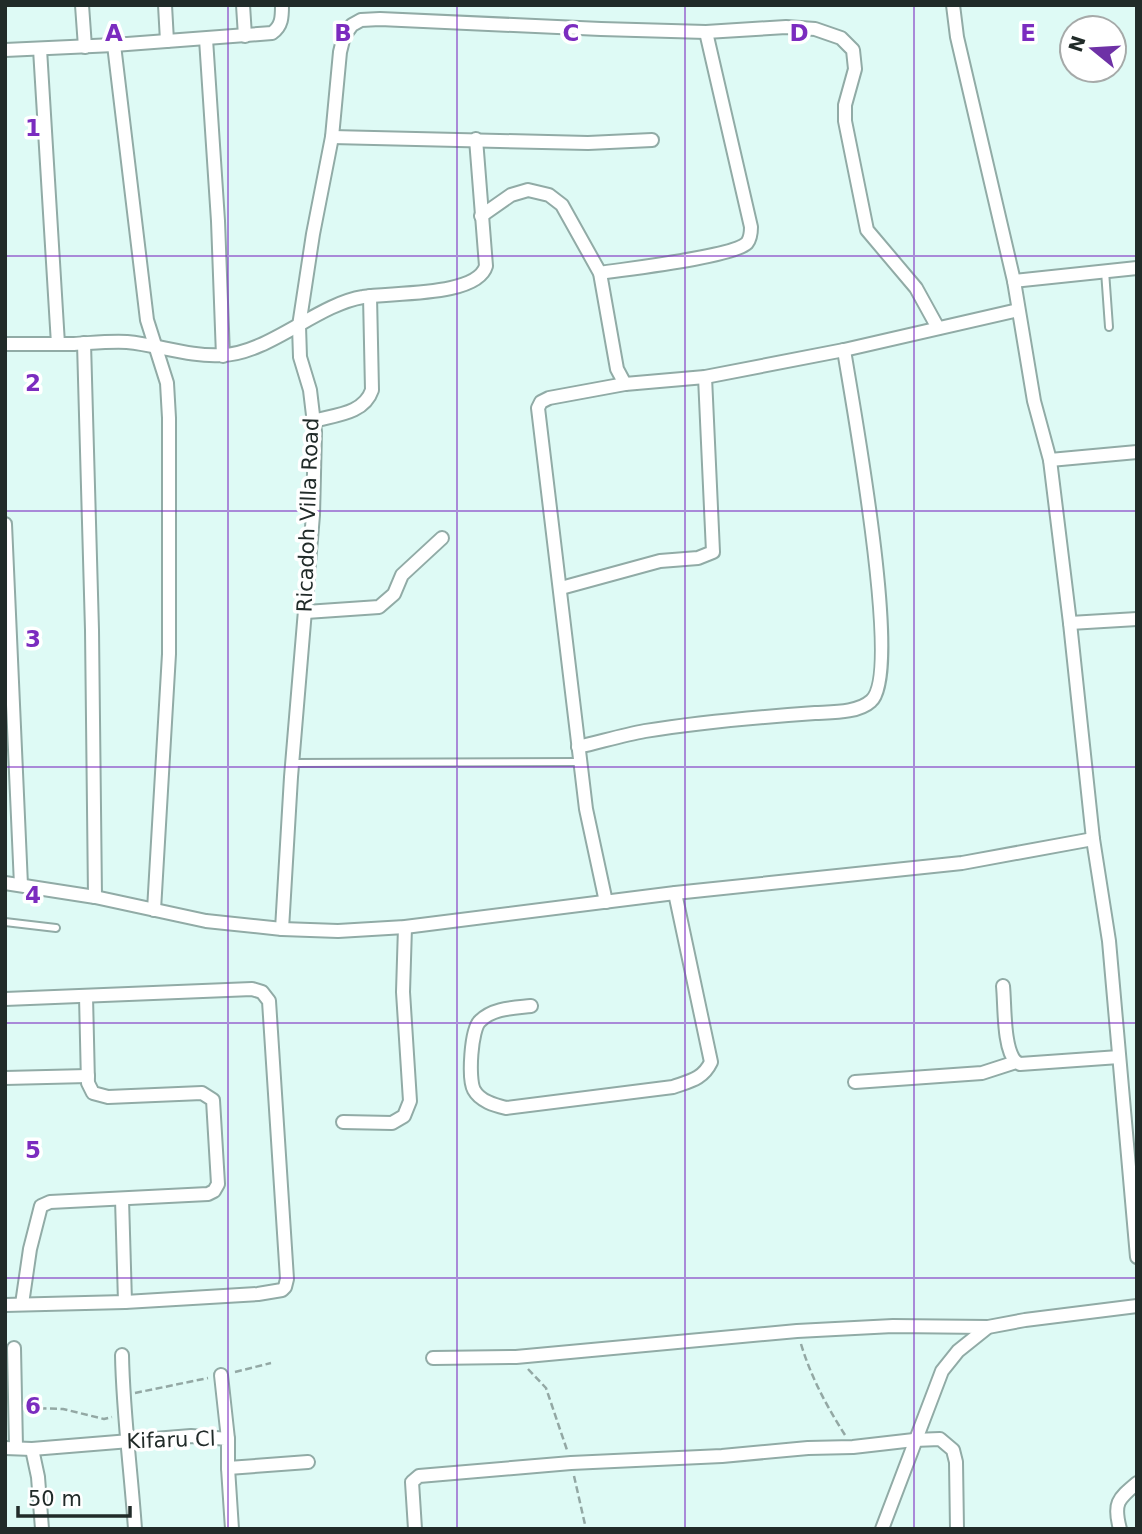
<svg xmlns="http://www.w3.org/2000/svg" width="1142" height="1534" font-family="'DejaVu Sans',sans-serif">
<rect width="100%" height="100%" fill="#defaf5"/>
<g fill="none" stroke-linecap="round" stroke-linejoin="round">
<defs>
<g id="lane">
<path d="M 1105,271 L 1109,327"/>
<path d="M 292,763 L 580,762"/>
<path d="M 5,922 L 56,928"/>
</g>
<g id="street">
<path d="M 82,5 L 85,47"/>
<path d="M 165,5 L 167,41"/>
<path d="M 243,5 L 245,36"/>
<path d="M 953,5 L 957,37 L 1014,281 L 1034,401 L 1050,460 L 1070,623 L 1093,839 L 1109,941 L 1137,1257"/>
<path d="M 206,39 L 218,221 L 223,356"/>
<path d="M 114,45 L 147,320 L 167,383 L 169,418 L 169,654 L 154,910"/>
<path d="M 40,49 L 58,344"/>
<path d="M 5,50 L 114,45 L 272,33 C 282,26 282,17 282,5"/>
<path d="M 332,137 L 588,143 L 652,140"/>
<path d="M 481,216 L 511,195 L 528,190 L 549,195 L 562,205 L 600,273 L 617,369 L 625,384"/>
<path d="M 600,273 C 625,269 733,257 747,243 C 750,239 751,233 751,227 L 706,32"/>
<path d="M 1014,281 L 1137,268"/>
<path d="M 84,343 L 92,630 L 95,897"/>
<path d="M 5,344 C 28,344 51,344 74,344 C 92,343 110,341 127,342 C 159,345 190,357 222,355 C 268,354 318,304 363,297 C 391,292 477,297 486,266 L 476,139"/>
<path d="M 313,421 C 335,415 364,414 372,390 L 370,296"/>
<path d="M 1050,460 L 1137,452"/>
<path d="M 5,524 L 21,885"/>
<path d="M 561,588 L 660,561 L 698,558 L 713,552 L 705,377"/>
<path d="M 306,612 L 379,607 L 394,594 L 402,575 L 442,538"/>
<path d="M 1070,623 L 1137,619"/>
<path d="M 578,747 C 600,742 623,735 645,731 C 701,722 758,717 815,713 C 832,712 858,713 871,701 C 903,673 852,401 844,350"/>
<path d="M 5,883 L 95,897 L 206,921 L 282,929 L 338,931 L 405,927 L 675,893 L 962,863 L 1093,839"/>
<path d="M 606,902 L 586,809 L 538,408 L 541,402 L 549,398 L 625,384 L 705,377 L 844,350 L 1018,310"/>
<path d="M 282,929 L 291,777 L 313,515 L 315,432 L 310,390 L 300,357 L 299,326 L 313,234 L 332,137 L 340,52 L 344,36 L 352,25 L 361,20 L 380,19 L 601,29 L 706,32 L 786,27 L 815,29 L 841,38 L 853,50 L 855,69 L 845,105 L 845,121 L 867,230 L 916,288 L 938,328"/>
<path d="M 1003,986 C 1005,1005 1003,1049 1016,1062"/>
<path d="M 5,999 L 252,989 L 262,992 L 269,1001 L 287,1279 L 285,1287 L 282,1290 L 258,1294 L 125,1302 L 5,1305"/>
<path d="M 531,1006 C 513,1008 493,1008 480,1021 C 471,1029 468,1079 474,1090 C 480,1101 494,1105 506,1108 L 673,1087 C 690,1081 703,1079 711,1062 L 675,893"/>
<path d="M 5,1078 L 88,1076"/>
<path d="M 855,1082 L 982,1073 L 1016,1062 L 1020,1064 L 1119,1057"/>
<path d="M 343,1122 L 392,1123 L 404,1116 L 410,1101 L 403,992 L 405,927"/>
<path d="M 122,1199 L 125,1302"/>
<path d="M 22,1304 L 30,1249 L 41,1206 L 50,1202 L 208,1194 L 214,1191 L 218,1184 L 213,1100 L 202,1093 L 108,1097 L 93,1093 L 88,1083 L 86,996"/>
<path d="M 14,1348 L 16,1447"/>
<path d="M 122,1355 C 123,1413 131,1471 135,1529"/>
<path d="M 433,1358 L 516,1357 L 797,1331 L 893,1326 L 988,1327"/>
<path d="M 221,1375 L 228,1439"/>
<path d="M 5,1448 L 32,1449 L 191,1436 L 228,1439 L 228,1468 L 308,1462"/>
<path d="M 32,1449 L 38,1477 L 42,1529"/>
<path d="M 228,1468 L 232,1529"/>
<path d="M 415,1529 L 412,1482 L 419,1476 L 571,1463 L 722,1456 L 808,1448 L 853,1447 L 914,1440 L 940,1439 L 953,1450 L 956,1462 L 957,1529"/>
<path d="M 882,1529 L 942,1371 L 958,1351 L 988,1327 L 1025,1320 L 1137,1306"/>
<path d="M 1120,1529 C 1113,1503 1118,1499 1137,1483"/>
</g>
</defs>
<!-- lane casing -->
<use href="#lane" stroke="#91aba6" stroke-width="10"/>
<!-- street casing -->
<use href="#street" stroke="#91aba6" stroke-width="16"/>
<!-- path -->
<g stroke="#93a8a4" stroke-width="2.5" stroke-dasharray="7 3.5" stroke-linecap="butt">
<path d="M 801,1344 C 811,1377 826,1405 845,1435"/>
<path d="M 528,1369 L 546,1388 L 567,1450"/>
<path d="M 235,1372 L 271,1363"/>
<path d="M 135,1393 L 208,1378"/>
<path d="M 29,1408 L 63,1409 L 104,1419 L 112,1417"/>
<path d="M 574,1476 L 586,1529"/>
</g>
<!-- lane -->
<use href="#lane" stroke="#fff" stroke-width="6"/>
<!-- street -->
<use href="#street" stroke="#fff" stroke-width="12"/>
</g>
<!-- grid -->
<path fill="none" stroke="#7b2cbf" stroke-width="2" stroke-opacity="0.55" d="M 228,5 L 228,1529M 457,5 L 457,1529M 685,5 L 685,1529M 914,5 L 914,1529M 5,256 L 1137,256M 5,511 L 1137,511M 5,767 L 1137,767M 5,1023 L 1137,1023M 5,1278 L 1137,1278"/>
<g text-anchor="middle" stroke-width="7" stroke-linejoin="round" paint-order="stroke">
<!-- street labels -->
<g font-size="21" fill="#212b29" stroke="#fff">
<text transform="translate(308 515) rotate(-88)" y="7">Ricadoh Villa Road</text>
<text transform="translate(171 1440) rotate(-2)" y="7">Kifaru Cl</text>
</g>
</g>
<g font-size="23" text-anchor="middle" font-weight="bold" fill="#7b2cbf" stroke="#fff" stroke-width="7" stroke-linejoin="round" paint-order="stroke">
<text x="114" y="41">A</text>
<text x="343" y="41">B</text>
<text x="571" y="41">C</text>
<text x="799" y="41">D</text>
<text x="1028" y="41">E</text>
<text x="33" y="136">1</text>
<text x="33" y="391">2</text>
<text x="33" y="647">3</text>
<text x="33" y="903">4</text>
<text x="33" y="1158">5</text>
<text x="33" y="1414">6</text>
</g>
<!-- border -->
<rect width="1142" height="1534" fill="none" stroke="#212b29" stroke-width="14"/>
<!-- north arrow -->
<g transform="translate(1093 49) rotate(288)"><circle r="33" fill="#ffffff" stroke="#a6aaa9" stroke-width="2"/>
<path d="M0-5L12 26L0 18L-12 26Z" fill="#6e31a6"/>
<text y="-10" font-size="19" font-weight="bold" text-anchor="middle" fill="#212b29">N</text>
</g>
<!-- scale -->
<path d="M18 1506v10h112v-10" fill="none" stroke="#212b29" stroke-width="3.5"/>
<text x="28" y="1506" font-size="21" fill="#212b29" stroke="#ffffff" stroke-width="5" paint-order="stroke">50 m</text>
</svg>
